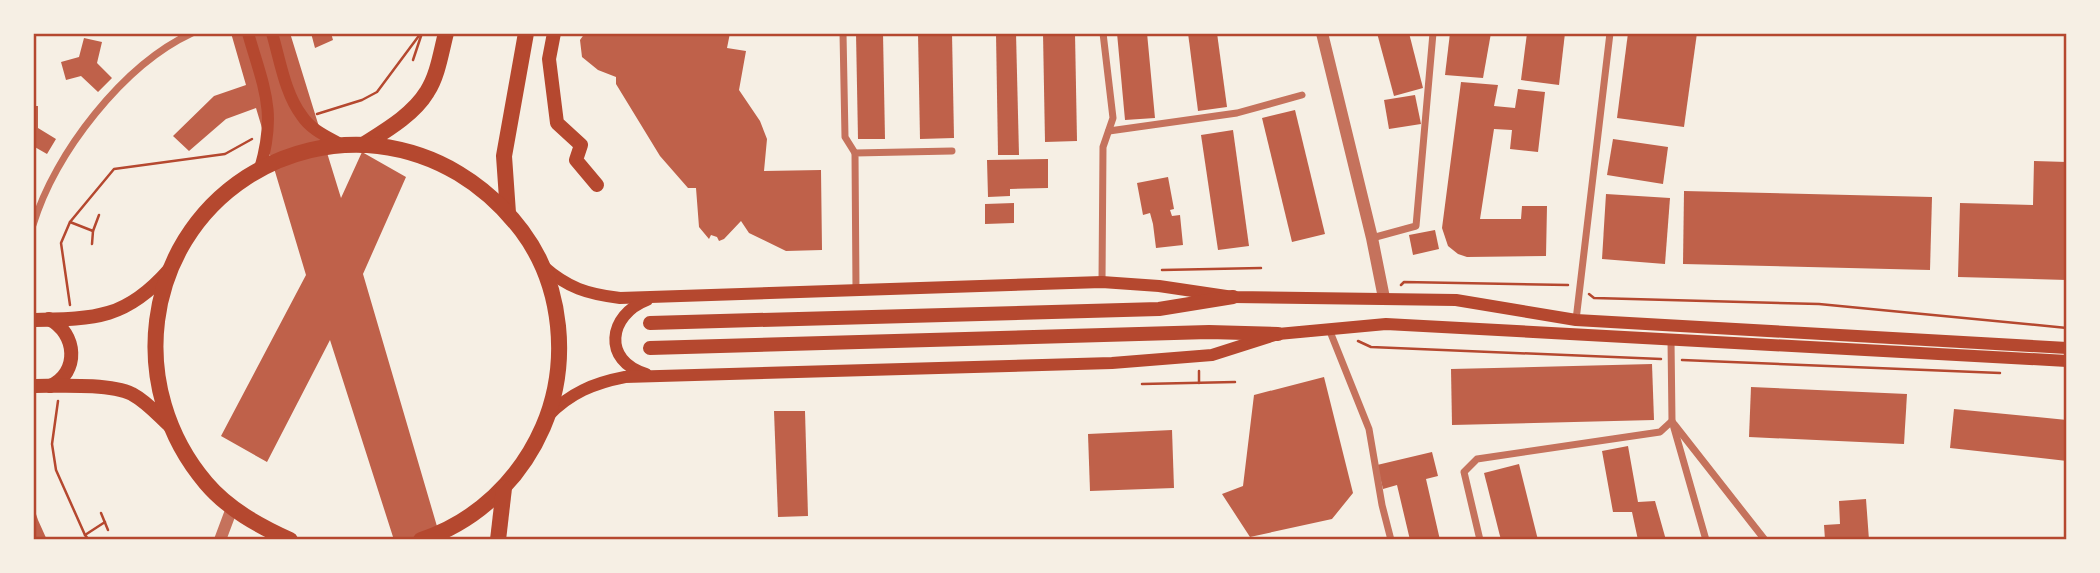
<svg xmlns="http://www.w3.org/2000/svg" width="2100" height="573" font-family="'PT Sans Narrow',sans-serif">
<rect width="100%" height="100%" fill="#f6efe4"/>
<!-- building -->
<g fill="#bf614a">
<path d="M 231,33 L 290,33 L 341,198 L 362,152 L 406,177 L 363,274 L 441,540 L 394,540 L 330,340 L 267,462 L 221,436 L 306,275 L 256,108 L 226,119 L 189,151 L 173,136 L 214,96 L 246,85 Z"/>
<path d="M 311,33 L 331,33 L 333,40 L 315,48 Z"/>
<path d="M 585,33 L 730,33 L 727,48 L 746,51 L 739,90 L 760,121 L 767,139 L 764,171 L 821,170 L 822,250 L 786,251 L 749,233 L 741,221 L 724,239 L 719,241 L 717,237 L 711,235 L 709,239 L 699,227 L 696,188 L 688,188 L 660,156 L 616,84 L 616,77 L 598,70 L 582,57 L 580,40 Z"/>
<path d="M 856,33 L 883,33 L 885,139 L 858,139 Z"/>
<path d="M 918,33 L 952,33 L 954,138 L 920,139 Z"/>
<path d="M 996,33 L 1016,33 L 1019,155 L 998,155 Z"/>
<path d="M 1043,33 L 1075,33 L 1077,141 L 1045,142 Z"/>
<path d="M 1117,33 L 1147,33 L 1155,118 L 1125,120 Z"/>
<path d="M 1188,33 L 1217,33 L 1227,107 L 1198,111 Z"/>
<path d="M 1377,33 L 1409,33 L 1423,88 L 1394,96 Z"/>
<path d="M 1450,33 L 1491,33 L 1483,78 L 1445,75 Z"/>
<path d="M 1527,33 L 1565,33 L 1559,85 L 1521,80 Z"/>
<path d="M 1628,33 L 1697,33 L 1684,127 L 1617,118 Z"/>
<path d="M 84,38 L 102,42 L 97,63 L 112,78 L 98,92 L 81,76 L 66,80 L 61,62 L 79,57 Z"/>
<path d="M 1461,82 L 1498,85 L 1494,106 L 1515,108 L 1518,89 L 1545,92 L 1538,152 L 1510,149 L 1512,130 L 1494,129 L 1480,219 L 1521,219 L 1522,206 L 1547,206 L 1546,256 L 1467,257 L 1458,254 L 1448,246 L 1442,228 Z"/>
<path d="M 1415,95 L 1421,124 L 1389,129 L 1384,100 Z"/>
<path d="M 33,106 L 38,106 L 38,128 L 56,139 L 47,154 L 33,146 Z"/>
<path d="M 1295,110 L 1325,234 L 1292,242 L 1262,118 Z"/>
<path d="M 1233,130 L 1249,246 L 1218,250 L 1201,135 Z"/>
<path d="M 1613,139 L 1668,147 L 1663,184 L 1607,175 Z"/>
<path d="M 1048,159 L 1048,188 L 1010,189 L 1010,196 L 988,197 L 987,160 Z"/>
<path d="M 2034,161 L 2067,162 L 2067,280 L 1958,277 L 1960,203 L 2033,205 Z"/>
<path d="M 1168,177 L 1174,209 L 1170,210 L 1172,216 L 1180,215 L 1183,245 L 1156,248 L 1153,224 L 1150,213 L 1143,215 L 1137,183 Z"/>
<path d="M 1684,191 L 1932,197 L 1930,270 L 1683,264 Z"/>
<path d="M 1606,194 L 1670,198 L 1665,264 L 1602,259 Z"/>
<path d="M 1014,203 L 1014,223 L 985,224 L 985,204 Z"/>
<path d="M 1435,230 L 1439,249 L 1413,255 L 1409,235 Z"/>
<path d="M 1652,364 L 1654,420 L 1452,425 L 1451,369 Z"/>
<path d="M 1324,377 L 1353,493 L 1332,519 L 1250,537 L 1222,494 L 1243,486 L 1254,395 Z"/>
<path d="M 1751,387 L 1907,394 L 1904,444 L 1749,437 Z"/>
<path d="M 1954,409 L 2067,420 L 2067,461 L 1950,448 Z"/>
<path d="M 774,411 L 805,411 L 808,516 L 778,517 Z"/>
<path d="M 1172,430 L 1174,488 L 1090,491 L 1088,434 Z"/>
<path d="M 1628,446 L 1638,502 L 1655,501 L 1666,540 L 1638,540 L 1632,512 L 1613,512 L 1602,451 Z"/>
<path d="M 1432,452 L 1438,476 L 1426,479 L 1440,540 L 1410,540 L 1397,485 L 1383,489 L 1377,465 Z"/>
<path d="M 1519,464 L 1538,540 L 1501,540 L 1484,473 Z"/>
<path d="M 1866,499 L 1869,540 L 1825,540 L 1824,525 L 1840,524 L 1839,501 Z"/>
<path d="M 34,508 L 38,520 L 47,540 L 33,540 Z"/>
</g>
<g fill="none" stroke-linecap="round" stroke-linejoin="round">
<!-- path -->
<g stroke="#b5482f" stroke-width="2.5">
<path d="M 413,60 L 422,33"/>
<path d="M 317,114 L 362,100 L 377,92 L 421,33"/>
<path d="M 70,222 L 93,231"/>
<path d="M 92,244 L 93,231 L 99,215"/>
<path d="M 1162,270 L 1261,268"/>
<path d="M 1401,285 L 1404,282 L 1568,285"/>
<path d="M 1589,294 L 1594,298 L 1819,304 L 2067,328"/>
<path d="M 70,305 L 61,243 L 70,222 L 114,169 L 225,154 L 252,139"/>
<path d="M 1358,341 L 1371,347 L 1661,359"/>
<path d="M 1682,360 L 2000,373"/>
<path d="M 1199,371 L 1199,383"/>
<path d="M 1142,384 L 1235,382"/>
<path d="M 58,401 L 52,444 L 56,470 L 85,535 L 89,540"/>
<path d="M 101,513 L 108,530"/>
<path d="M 85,535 L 105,522"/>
</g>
<!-- minor -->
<g stroke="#c5725c" stroke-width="7">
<path d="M 843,33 L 845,137 L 855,153"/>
<path d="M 1109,131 L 1237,113 L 1302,95"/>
<path d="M 33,225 C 55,153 123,65 192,33"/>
<path d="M 1372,238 L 1416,226 L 1433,33"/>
<path d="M 1102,282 L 1103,147 L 1113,118 L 1103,33"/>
<path d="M 856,289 L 855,153 L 952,151"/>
<path d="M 1576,320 L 1610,33"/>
<path d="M 1329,329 L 1369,429 L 1382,505 L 1391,540"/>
<path d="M 1671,340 L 1672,421 L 1706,540"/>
<path d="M 1674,424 L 1765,540"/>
<path d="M 1480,540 L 1464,472 L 1477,459 L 1660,432 L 1672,421"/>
</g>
<!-- tertiary -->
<g stroke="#c5725c" stroke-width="12">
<path d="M 1322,33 L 1372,238 L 1384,298"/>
<path d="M 220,540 L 232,508"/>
</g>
<!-- secondary -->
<g stroke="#b5482f" stroke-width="12">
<path d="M 248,33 C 264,89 277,111 260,169"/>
<path d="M 272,33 C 280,60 285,94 302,116 C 311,130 328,137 342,145"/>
<path d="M 543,266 C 568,288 587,294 620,298 L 1102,282 L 1159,286 L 1233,297 L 1456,300 L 1576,320 L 2067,348"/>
<path d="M 646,374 C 602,361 608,315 647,300"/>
<path d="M 548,416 C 570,393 594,383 625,377 L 1112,363 L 1212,355 L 1278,334 L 1386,324 L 2067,361"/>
</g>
<!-- primary -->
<g stroke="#b5482f" stroke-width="14">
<path d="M 554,33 L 549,59 L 557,123 L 581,145 L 576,160 L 597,185"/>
<path d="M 49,319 C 77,333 80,373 50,386"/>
<path d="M 33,320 C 95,319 126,319 169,270"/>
<path d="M 650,323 L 1159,309 L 1233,297"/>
<path d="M 650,348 L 1209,332 L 1278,334"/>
<path d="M 33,386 C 59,386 109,383 132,394 C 147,402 158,415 170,426"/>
</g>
<!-- trunk -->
<g stroke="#b5482f" stroke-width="16">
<path d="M 363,145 C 385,131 413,115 427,92 C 438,75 441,52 446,33"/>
<path d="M 508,213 L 504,156 L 526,33"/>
<path d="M 290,540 C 259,526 228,509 206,483 C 126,389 142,245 247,177 C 286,152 332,141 378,146 C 437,153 486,184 522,231 C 563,286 570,364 543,427 C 520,480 476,522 421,540"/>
<path d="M 498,540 L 504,488"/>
</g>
</g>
<!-- border -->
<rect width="2100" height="573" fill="none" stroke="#f6efe4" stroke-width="70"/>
<rect x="35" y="35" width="2030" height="503" fill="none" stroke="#b5482f" stroke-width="2.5"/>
</svg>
